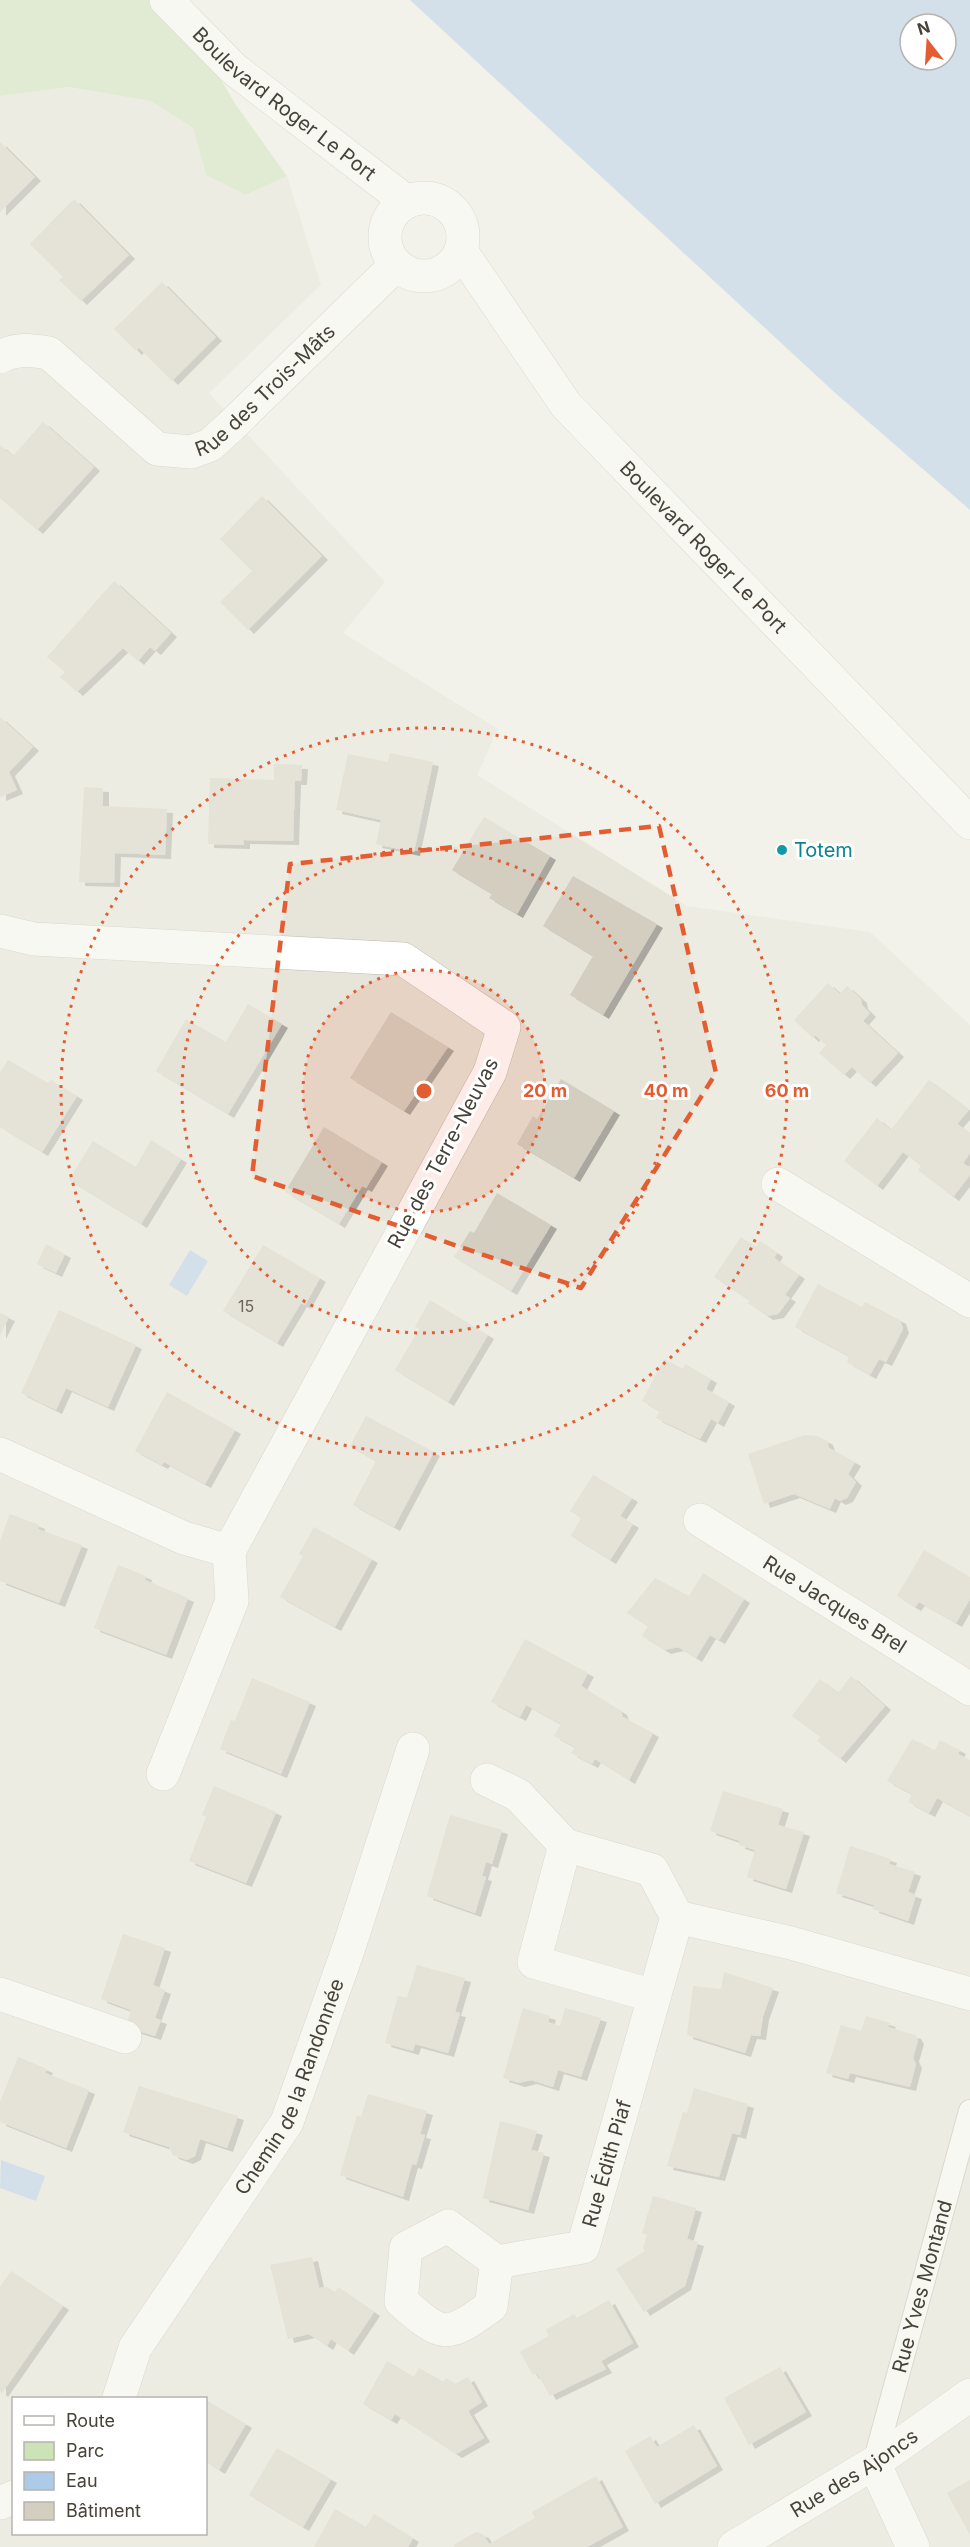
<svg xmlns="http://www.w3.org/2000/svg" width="970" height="2547" font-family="Inter,sans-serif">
<defs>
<filter id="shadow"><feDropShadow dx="6" dy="4" stdDeviation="0" flood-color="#0004"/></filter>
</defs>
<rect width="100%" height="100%" fill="#f3f2ea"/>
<!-- residential -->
<path fill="#e7e4d9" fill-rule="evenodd" d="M 68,87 L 151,101 L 193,128 L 206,175 L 246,195 L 287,176 L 321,285 L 209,393 L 385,582 L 343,633 L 498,729 L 477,775 L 687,906 L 870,932 L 970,1025 L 970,2547 L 0,2547 L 0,96 ZM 14,2398 L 206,2398 L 206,2534 L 14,2534 Z"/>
<!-- green -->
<path fill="#cce3b8" d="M 0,0 L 157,0 L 191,30 L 236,105 L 287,176 L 246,195 L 206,175 L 193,128 L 151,101 L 68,87 L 0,96 Z"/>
<!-- water -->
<g fill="#adcbe9" fill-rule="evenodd">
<path d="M 410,0 L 970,0 L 970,510 L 833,391 ZM 910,24 L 946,24 L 946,60 L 910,60 Z"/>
<path d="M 190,1250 L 208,1261 L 187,1296 L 169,1285 Z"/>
<path d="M 1,2160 L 45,2176 L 36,2201 L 0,2188 Z"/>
</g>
<!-- building -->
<g fill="#d4cec1" filter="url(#shadow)">
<path d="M 0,142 L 35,177 L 0,212 Z"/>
<path d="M 74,199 L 129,255 L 81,301 L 59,280 L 63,277 L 30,244 Z"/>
<path d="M 162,282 L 216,337 L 172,381 L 139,348 L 136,351 L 114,329 Z"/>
<path d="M 43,422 L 94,467 L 37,530 L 0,498 L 0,445 L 13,456 Z"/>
<path d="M 262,496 L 322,556 L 248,630 L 220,602 L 252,571 L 220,539 Z"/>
<path d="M 114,581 L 171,633 L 155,651 L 150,647 L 138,661 L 123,648 L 77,692 L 60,677 L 65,672 L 47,657 Z"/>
<path d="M 0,717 L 33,747 L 9,772 L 17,790 L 0,797 Z"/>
<path d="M 390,753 L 433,762 L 414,852 L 376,844 L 381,820 L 336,810 L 348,754 L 388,762 Z"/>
<path d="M 274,764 L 302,765 L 301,781 L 295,781 L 293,841 L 244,840 L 244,845 L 208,844 L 210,778 L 274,780 Z"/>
<path d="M 84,787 L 103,788 L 103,806 L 167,809 L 165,855 L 115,853 L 114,883 L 79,882 Z"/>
<path d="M 484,817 L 550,856 L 517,914 L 489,898 L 492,894 L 452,870 Z"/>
<path d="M 573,876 L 657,924 L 603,1015 L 570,995 L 593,956 L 543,926 Z"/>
<path d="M 828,983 L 840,994 L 847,986 L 861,999 L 862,1005 L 870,1013 L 863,1021 L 898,1053 L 870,1083 L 852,1067 L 844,1075 L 819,1053 L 826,1045 L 815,1035 L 813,1038 L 794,1020 Z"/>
<path d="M 248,1004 L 282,1024 L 228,1114 L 156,1071 L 186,1019 L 226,1042 Z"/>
<path d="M 391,1012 L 448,1047 L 404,1111 L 350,1078 Z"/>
<path d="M 8,1060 L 48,1083 L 51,1080 L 77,1096 L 42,1152 L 0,1127 L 0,1073 Z"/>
<path d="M 561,1079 L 614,1111 L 574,1178 L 517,1144 L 533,1116 L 537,1119 Z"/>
<path d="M 929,1080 L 969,1110 L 957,1124 L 970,1133 L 970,1153 L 963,1163 L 970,1168 L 970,1175 L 953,1197 L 918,1170 L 921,1166 L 903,1152 L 877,1186 L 844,1161 L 877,1118 L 891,1130 Z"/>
<path d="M 324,1127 L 382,1162 L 366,1188 L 362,1186 L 339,1224 L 285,1192 Z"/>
<path d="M 151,1140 L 181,1159 L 141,1224 L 69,1180 L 93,1141 L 136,1167 Z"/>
<path d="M 497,1193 L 551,1225 L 511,1291 L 454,1257 L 470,1231 L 474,1233 Z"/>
<path d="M 741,1237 L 756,1247 L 760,1241 L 777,1253 L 774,1258 L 799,1275 L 785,1295 L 790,1298 L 778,1314 L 767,1316 L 748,1303 L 750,1301 L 714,1277 Z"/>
<path d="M 46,1244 L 65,1254 L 56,1273 L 37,1264 Z"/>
<path d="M 263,1245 L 320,1278 L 305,1305 L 301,1303 L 277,1343 L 223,1311 Z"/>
<path d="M 818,1284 L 862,1307 L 865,1302 L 900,1320 L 903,1329 L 886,1362 L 879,1359 L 870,1375 L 847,1362 L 849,1356 L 795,1327 Z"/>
<path d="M 430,1300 L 488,1335 L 448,1402 L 395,1370 L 419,1329 L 415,1327 Z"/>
<path d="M 59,1310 L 136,1345 L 108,1407 L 66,1388 L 56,1410 L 21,1393 Z"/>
<path d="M 0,1313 L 9,1317 L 0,1335 Z"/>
<path d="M 664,1359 L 683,1369 L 685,1364 L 711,1379 L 706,1389 L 729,1402 L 718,1423 L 711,1419 L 700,1439 L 656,1418 L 660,1411 L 642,1401 Z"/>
<path d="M 167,1392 L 235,1430 L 205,1484 L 164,1462 L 162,1465 L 135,1451 Z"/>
<path d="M 366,1416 L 434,1452 L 394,1527 L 353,1505 L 376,1461 L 350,1446 Z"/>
<path d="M 805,1435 L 817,1436 L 827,1441 L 829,1448 L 855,1462 L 848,1474 L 856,1482 L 847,1498 L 840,1501 L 835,1498 L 830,1509 L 794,1494 L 764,1504 L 748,1454 Z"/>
<path d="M 593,1475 L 632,1498 L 620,1516 L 633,1524 L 610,1560 L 571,1536 L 581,1518 L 570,1511 Z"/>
<path d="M 10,1514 L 39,1525 L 38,1529 L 82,1545 L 59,1603 L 0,1581 L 0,1541 Z"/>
<path d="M 314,1527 L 372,1559 L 335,1627 L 280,1597 L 303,1556 L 299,1554 Z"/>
<path d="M 924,1550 L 970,1577 L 970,1599 L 956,1623 L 919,1602 L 915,1607 L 897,1596 Z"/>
<path d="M 118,1565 L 146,1576 L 145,1580 L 188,1598 L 166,1655 L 94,1628 Z"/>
<path d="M 703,1573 L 744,1599 L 719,1640 L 710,1635 L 696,1658 L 678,1647 L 665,1650 L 642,1636 L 648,1626 L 627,1613 L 655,1578 L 689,1596 Z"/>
<path d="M 525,1639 L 588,1673 L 581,1686 L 621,1711 L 623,1717 L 653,1733 L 629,1780 L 595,1759 L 592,1764 L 571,1753 L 575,1747 L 554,1736 L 561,1724 L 526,1705 L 520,1717 L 491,1702 Z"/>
<path d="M 851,1676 L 885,1706 L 840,1759 L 817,1741 L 820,1737 L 792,1716 L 820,1679 L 838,1693 Z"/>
<path d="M 252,1678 L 310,1702 L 281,1774 L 220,1749 L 231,1720 L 235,1721 Z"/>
<path d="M 912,1739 L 935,1750 L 940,1740 L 960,1750 L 958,1754 L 970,1760 L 970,1816 L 937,1798 L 929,1813 L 908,1802 L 912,1794 L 887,1781 Z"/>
<path d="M 214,1786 L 276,1812 L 246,1883 L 189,1861 L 206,1817 L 202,1815 Z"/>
<path d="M 723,1791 L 783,1809 L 778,1825 L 804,1832 L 786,1889 L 747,1877 L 755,1850 L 739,1845 L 740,1841 L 710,1831 Z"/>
<path d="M 450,1815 L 502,1830 L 492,1864 L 486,1862 L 482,1876 L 486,1877 L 475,1913 L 427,1896 Z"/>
<path d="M 850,1846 L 891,1859 L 889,1864 L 915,1872 L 908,1892 L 916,1895 L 908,1921 L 873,1909 L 874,1905 L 836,1893 Z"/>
<path d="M 123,1934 L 165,1948 L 153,1985 L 165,1990 L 155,2018 L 161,2020 L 155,2036 L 126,2027 L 131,2010 L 101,1999 Z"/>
<path d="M 417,1965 L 465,1978 L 455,2012 L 460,2013 L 448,2053 L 415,2044 L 413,2051 L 385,2043 L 398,1996 L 407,1998 Z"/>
<path d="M 724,1972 L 773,1988 L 763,2016 L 760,2036 L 751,2035 L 745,2053 L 687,2035 L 693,1986 L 721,1989 Z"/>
<path d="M 523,2008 L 550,2016 L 548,2022 L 560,2026 L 565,2008 L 601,2018 L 581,2077 L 558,2070 L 553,2087 L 531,2080 L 519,2083 L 503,2078 Z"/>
<path d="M 866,2016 L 890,2023 L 888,2027 L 915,2035 L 918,2040 L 913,2058 L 916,2064 L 910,2087 L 850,2073 L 848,2079 L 826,2073 L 841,2025 L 861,2031 Z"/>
<path d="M 18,2057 L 47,2069 L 45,2073 L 89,2090 L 66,2148 L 0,2122 L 0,2102 Z"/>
<path d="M 139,2086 L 238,2116 L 227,2148 L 200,2139 L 195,2156 L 187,2160 L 173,2155 L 169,2147 L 123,2132 Z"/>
<path d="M 694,2088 L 748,2104 L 740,2135 L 732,2133 L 719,2177 L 667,2166 L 683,2112 L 687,2113 Z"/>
<path d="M 368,2094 L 427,2111 L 420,2134 L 425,2135 L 416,2165 L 412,2164 L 403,2197 L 340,2175 L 357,2115 L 361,2117 Z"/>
<path d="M 500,2121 L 537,2131 L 531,2150 L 544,2153 L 528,2210 L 483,2198 Z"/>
<path d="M 653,2196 L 696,2208 L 687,2239 L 698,2242 L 685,2286 L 644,2312 L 616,2269 L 645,2251 L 643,2248 L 647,2235 L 642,2233 Z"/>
<path d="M 312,2257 L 319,2288 L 327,2287 L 335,2292 L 338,2287 L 374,2312 L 348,2351 L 331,2339 L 327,2346 L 309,2334 L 288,2339 L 270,2265 Z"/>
<path d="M 11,2271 L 63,2306 L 2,2393 L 0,2391 L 0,2287 Z"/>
<path d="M 609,2300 L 633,2343 L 601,2361 L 606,2369 L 550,2396 L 537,2373 L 533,2375 L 520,2352 L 549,2336 L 546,2330 L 574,2314 L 577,2318 Z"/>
<path d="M 387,2361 L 414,2377 L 419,2368 L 444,2382 L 446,2378 L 455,2384 L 468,2377 L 482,2402 L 468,2411 L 484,2438 L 456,2454 L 395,2414 L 391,2420 L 363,2404 Z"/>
<path d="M 780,2367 L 806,2412 L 749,2445 L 724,2398 Z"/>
<path d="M 206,2400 L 246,2424 L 219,2470 L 206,2462 Z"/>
<path d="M 694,2425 L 717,2466 L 655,2504 L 625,2451 L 650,2436 L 657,2447 Z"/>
<path d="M 277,2448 L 331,2479 L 303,2527 L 249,2495 Z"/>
<path d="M 596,2476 L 623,2527 L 587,2547 L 454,2547 L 455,2544 L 476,2532 L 483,2534 L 489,2544 L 535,2518 L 532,2512 Z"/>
<path d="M 970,2480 L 970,2535 L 947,2493 Z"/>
<path d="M 335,2509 L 366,2527 L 374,2514 L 413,2538 L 408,2547 L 314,2547 Z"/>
</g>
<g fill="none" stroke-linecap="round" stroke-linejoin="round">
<defs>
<g id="service">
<path id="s1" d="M 874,2463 L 970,2111"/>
</g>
<g id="minor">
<path id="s2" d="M 0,357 C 16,348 31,350 49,353 L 157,449 L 191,452 L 210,445 L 231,426 L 396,265"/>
<path d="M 0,931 L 34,939 L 403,959 L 504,1027 L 490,1072 L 229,1551 L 184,1538 L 0,1454"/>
<path d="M 778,1184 L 970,1301"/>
<path id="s3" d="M 700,1520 L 970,1689"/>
<path d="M 163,1774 L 232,1601 L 229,1551"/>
<path d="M 487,1780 L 518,1795 L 565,1845"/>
<path d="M 677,1917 L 791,1943 L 970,1994"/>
<path d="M 0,1994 L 125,2037"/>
<path d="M 448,2226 L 497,2262 L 491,2306 C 446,2339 443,2338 401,2301 L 406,2248 Z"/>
<path id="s4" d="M 497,2262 L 583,2247 L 677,1917 L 652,1870 L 565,1845 L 534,1962 L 654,1996"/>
<path id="s5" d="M 119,2398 L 135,2348 L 287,2122 L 348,1950 L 413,1749"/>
<path d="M 874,2463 L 913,2547"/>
<path d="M 0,2503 L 14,2497"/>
<path id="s6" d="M 734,2547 L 874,2463 L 970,2395"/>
</g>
<g id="tertiary">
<path id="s7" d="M 166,0 L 234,69 L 407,202"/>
<circle cx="424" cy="237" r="39"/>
<path id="s8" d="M 461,251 L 566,405 L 970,823"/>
</g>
</defs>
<!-- service casing -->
<use href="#service" stroke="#bebaae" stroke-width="24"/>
<!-- minor casing -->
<use href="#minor" stroke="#bebaae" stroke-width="34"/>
<!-- tertiary casing -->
<use href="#tertiary" stroke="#bebaae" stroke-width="34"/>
<!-- service -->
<use href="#service" stroke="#fff" stroke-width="22"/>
<!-- minor -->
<use href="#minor" stroke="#fff" stroke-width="33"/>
<!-- tertiary -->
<use href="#tertiary" stroke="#fff" stroke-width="33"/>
</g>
<!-- marked area -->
<path d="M0 0H970V2547H0ZM 659,826 L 716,1073 L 581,1288 L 252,1176 L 290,864 Z" fill="#f3f2ea" fill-opacity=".55" fill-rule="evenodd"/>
<path fill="none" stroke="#e45c31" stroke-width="4.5" stroke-dasharray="12 8" stroke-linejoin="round" d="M 659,826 L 716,1073 L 581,1288 L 252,1176 L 290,864 Z"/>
<!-- distance rings -->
<circle cx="424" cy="1091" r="121" fill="#e45c31" fill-opacity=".12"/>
<g fill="none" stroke="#e45c31" stroke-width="3" stroke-dasharray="3 6">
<circle cx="424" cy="1091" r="121"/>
<circle cx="424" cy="1091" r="242"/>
<circle cx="424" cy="1091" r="363"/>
</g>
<!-- markers -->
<circle fill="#0f9aa8" stroke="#fff" stroke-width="2" cx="782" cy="850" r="6"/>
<g text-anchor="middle" stroke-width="6" stroke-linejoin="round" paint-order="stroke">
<!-- number labels -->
<g font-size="16" fill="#6a665b">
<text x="246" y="1312">15</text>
</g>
<!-- street labels -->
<g font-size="20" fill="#474339" stroke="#fff">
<text dy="7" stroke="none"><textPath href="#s7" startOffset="158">Boulevard Roger Le Port</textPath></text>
<text dy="7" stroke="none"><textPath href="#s2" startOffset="326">Rue des Trois-Mâts</textPath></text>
<text dy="7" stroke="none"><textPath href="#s8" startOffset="384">Boulevard Roger Le Port</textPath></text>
<text transform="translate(443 1153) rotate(-62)" y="7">Rue des Terre-Neuvas</text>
<text dy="7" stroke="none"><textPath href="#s3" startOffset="159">Rue Jacques Brel</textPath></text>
<text dy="7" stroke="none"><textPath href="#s5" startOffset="358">Chemin de la Randonnée</textPath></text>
<text dy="7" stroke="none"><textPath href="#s4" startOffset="174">Rue Édith Piaf</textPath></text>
<text dy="7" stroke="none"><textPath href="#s1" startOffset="183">Rue Yves Montand</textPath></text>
<text dy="7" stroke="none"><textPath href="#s6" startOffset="141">Rue des Ajoncs</textPath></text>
</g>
<!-- culture labels -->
<g font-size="20" fill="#0d838f" stroke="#fff" text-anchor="start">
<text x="794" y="857">Totem</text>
</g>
</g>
<circle cx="424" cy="1091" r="9" fill="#e45c31" stroke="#fff" stroke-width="3"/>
<g font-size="18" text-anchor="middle" font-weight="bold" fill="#e45c31" stroke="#fff" stroke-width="6" stroke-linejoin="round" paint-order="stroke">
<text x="545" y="1097">20 m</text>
<text x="666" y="1097">40 m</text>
<text x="787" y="1097">60 m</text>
</g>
<!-- legend -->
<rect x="12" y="2397" width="195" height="138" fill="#ffffff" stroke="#b5b4b0" stroke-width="1.5"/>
<rect x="24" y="2416" width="30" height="9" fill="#ffffff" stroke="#b5b4b0" stroke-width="1.5"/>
<text x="66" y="2427" font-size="18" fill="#474339">Route</text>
<rect x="24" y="2442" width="30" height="18" fill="#cce3b8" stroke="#b5b4b0" stroke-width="1.5"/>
<text x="66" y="2457" font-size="18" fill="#474339">Parc</text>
<rect x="24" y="2472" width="30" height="18" fill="#adcbe9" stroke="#b5b4b0" stroke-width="1.5"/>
<text x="66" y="2487" font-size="18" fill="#474339">Eau</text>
<rect x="24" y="2502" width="30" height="18" fill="#d4cec1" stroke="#b5b4b0" stroke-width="1.5"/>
<text x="66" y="2517" font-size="18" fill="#474339">Bâtiment</text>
<!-- north arrow -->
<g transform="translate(928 42) rotate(343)"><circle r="28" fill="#ffffff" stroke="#b5b4b0" stroke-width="1.5"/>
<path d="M0-4.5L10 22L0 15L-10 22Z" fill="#e45c31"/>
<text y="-9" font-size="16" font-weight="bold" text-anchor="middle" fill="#474339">N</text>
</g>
</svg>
